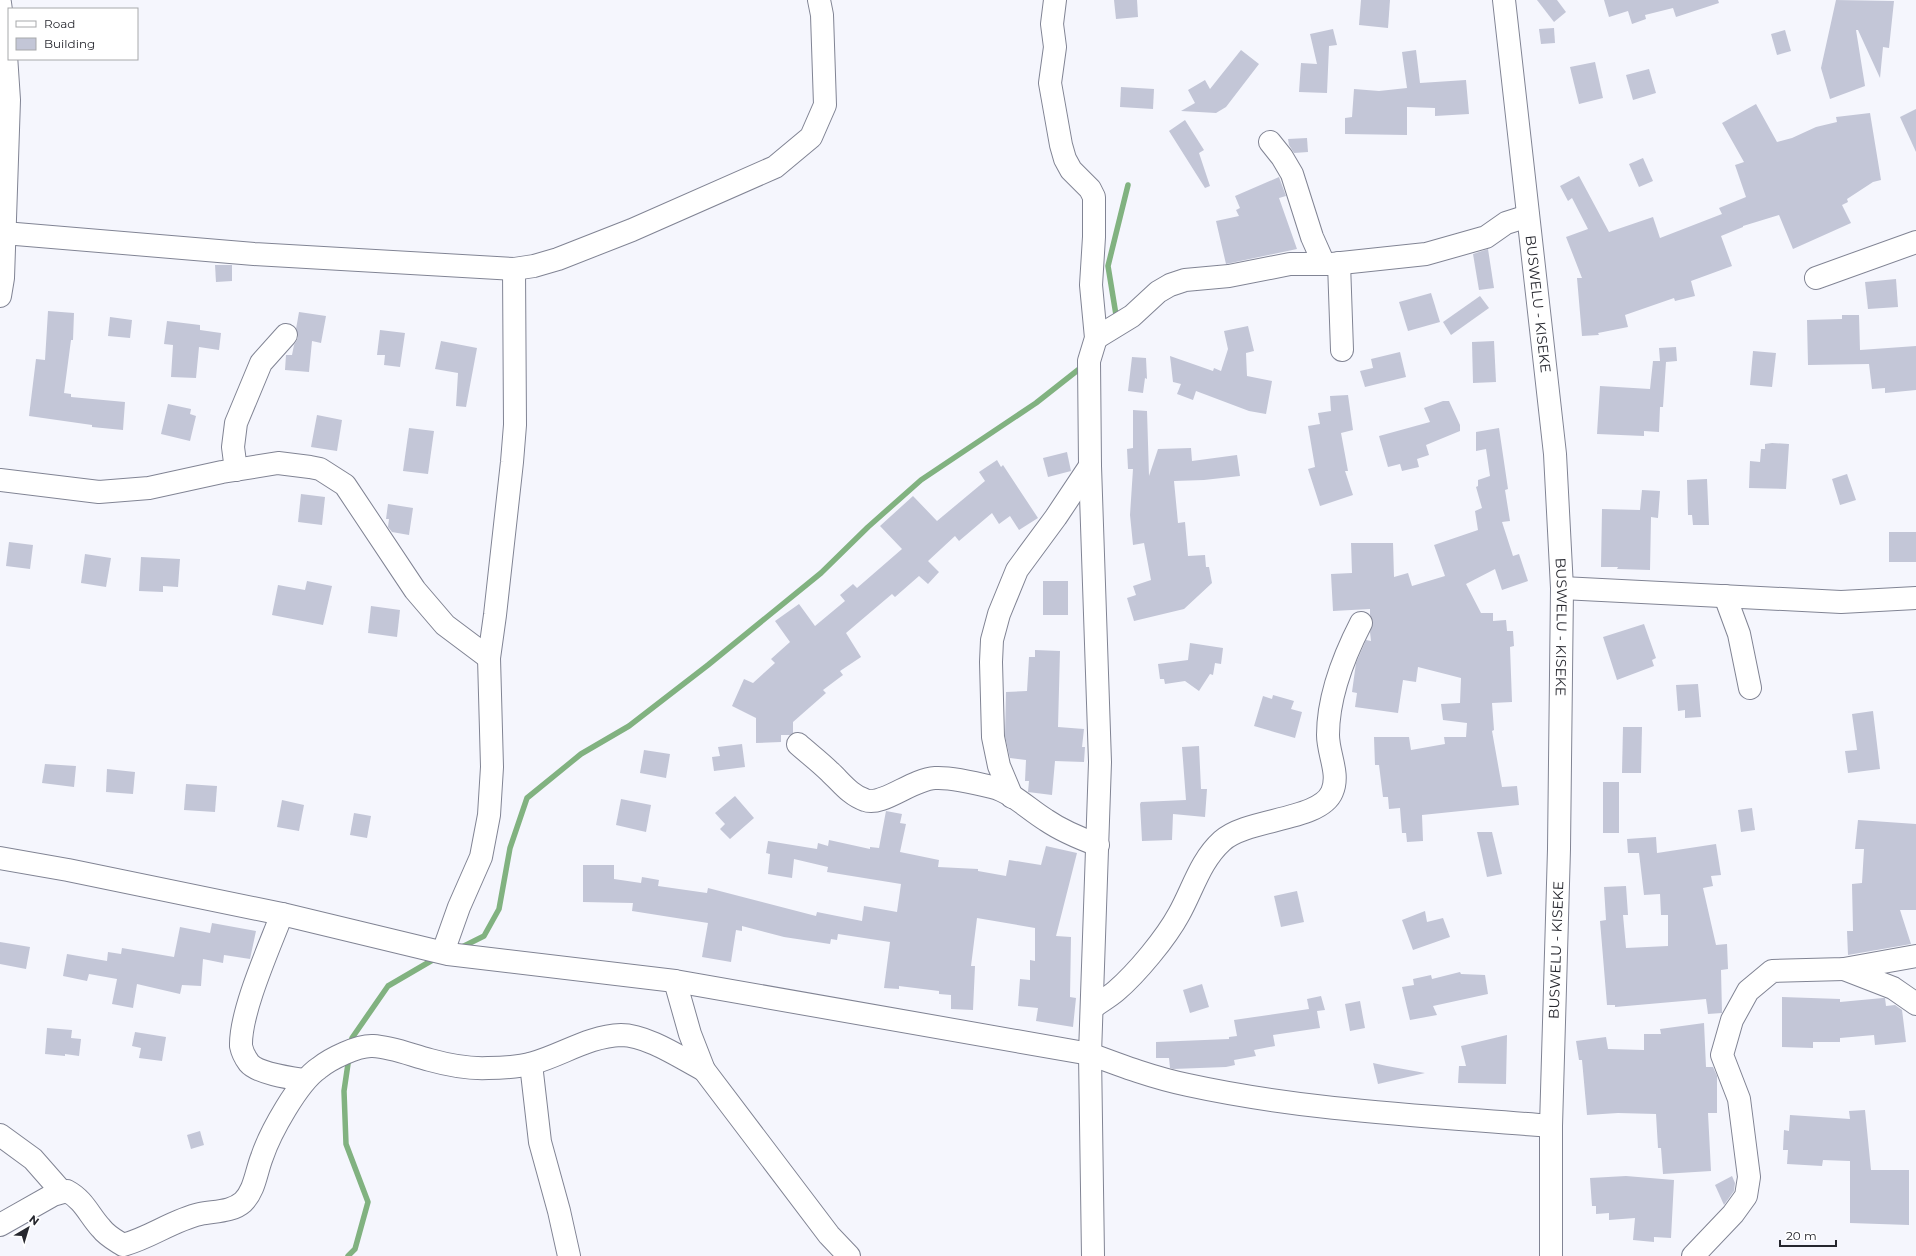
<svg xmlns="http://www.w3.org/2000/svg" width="1916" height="1256" font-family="Montserrat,sans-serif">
<rect width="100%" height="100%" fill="#f5f6fd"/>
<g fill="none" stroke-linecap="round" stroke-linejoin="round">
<!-- stream -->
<g stroke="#81b280" stroke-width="5.5">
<path d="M 1117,321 L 1108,266 L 1128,185"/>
<path d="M 460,948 L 484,936 L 499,909 L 510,848 L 527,798 L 581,754 L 629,726 L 708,665 L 821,573 L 868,527 L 921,480 L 1036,403 L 1083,366"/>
<path d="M 351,1045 L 352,1038 L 388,986 L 436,958"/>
<path d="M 348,1256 L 355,1249 L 368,1202 L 346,1144 L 344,1091 L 349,1057"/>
</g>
</g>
<!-- building -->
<g fill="#c3c6d7">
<path d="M 1114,0 L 1137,0 L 1138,17 L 1116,19 Z"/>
<path d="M 1361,0 L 1390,0 L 1388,28 L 1359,25 Z"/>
<path d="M 1537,0 L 1557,0 L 1566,12 L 1554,22 Z"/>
<path d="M 1604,0 L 1718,0 L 1719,3 L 1676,17 L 1673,8 L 1645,15 L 1646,19 L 1632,24 L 1628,11 L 1609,17 Z"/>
<path d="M 1836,0 L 1894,1 L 1889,48 L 1883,47 L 1880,78 L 1858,30 L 1856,30 L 1865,86 L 1830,99 L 1821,68 Z"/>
<path d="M 1554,28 L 1555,43 L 1541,44 L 1539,29 Z"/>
<path d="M 1333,29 L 1337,45 L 1329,46 L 1327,93 L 1299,92 L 1301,63 L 1317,64 L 1310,34 Z"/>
<path d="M 1785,30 L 1791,51 L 1777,55 L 1771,34 Z"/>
<path d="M 1241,50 L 1259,64 L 1226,107 L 1216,113 L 1181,111 L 1195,103 L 1188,90 L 1205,80 L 1210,89 Z"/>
<path d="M 1416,50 L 1420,83 L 1466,80 L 1469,114 L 1435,116 L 1435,108 L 1407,107 L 1407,135 L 1345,134 L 1345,118 L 1352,117 L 1354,89 L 1379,91 L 1407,88 L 1402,52 Z"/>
<path d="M 1595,62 L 1603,98 L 1579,104 L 1570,67 Z"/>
<path d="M 1649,69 L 1656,93 L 1633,100 L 1626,75 Z"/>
<path d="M 1121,87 L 1154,89 L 1153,109 L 1120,107 Z"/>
<path d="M 1756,104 L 1777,142 L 1792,138 L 1816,127 L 1837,122 L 1836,117 L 1870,113 L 1881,180 L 1873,182 L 1847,199 L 1848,202 L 1842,205 L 1851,223 L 1793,249 L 1779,215 L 1743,226 L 1743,227 L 1721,236 L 1732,266 L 1691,281 L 1695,296 L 1675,301 L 1674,298 L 1625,315 L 1628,327 L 1598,333 L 1599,335 L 1582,336 L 1577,278 L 1582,278 L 1566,237 L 1588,229 L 1572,198 L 1568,201 L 1560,186 L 1579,176 L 1609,232 L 1653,217 L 1660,238 L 1722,214 L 1719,208 L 1746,197 L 1735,165 L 1744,162 L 1722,123 Z"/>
<path d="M 1916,109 L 1916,152 L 1900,117 Z"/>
<path d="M 1185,120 L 1204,150 L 1199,153 L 1210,186 L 1205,188 L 1169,131 Z"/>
<path d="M 1307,138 L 1308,152 L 1294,153 L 1289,145 L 1288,139 Z"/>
<path d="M 1643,158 L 1653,181 L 1639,187 L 1629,164 Z"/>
<path d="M 1279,177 L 1286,196 L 1279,198 L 1297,249 L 1226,264 L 1216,221 L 1239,216 L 1236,210 L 1240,208 L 1235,196 Z"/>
<path d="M 1488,249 L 1494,288 L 1479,290 L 1473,254 Z"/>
<path d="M 215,265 L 232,265 L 232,281 L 216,282 Z"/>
<path d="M 1896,279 L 1898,307 L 1868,309 L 1865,282 Z"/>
<path d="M 1431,293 L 1440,322 L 1408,331 L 1399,302 Z"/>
<path d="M 1480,296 L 1489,308 L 1451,335 L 1443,322 Z"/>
<path d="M 48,311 L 74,313 L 73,340 L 71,340 L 64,393 L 71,394 L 71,397 L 125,402 L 123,430 L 92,427 L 92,425 L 29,416 L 36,359 L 45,360 Z"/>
<path d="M 299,312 L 326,316 L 321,343 L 312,341 L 309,372 L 285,370 L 286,355 L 292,355 L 294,345 L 298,338 L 296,329 Z"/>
<path d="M 1842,315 L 1859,315 L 1860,350 L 1916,346 L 1916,390 L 1885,393 L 1885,388 L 1872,389 L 1869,364 L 1808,365 L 1807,320 L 1842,319 Z"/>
<path d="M 110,317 L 132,320 L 130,338 L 108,336 Z"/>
<path d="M 167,321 L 200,325 L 200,330 L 221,333 L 219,350 L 199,347 L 196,378 L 171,377 L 173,345 L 164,344 Z"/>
<path d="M 1248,326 L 1254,351 L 1246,353 L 1247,376 L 1272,381 L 1266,414 L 1249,411 L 1196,391 L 1193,400 L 1177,394 L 1181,384 L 1173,382 L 1170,356 L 1213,371 L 1214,368 L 1221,371 L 1228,349 L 1224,331 Z"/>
<path d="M 380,330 L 405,333 L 400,367 L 384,365 L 385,355 L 377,355 Z"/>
<path d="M 441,341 L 477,348 L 466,407 L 456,406 L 458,373 L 435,369 Z"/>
<path d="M 1494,341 L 1496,382 L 1473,383 L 1472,342 Z"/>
<path d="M 1676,347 L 1677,361 L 1666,362 L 1663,407 L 1660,407 L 1659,432 L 1644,431 L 1644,436 L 1597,434 L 1600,386 L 1650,389 L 1653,361 L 1660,361 L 1659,348 Z"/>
<path d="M 1753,351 L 1776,353 L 1772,387 L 1750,385 Z"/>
<path d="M 1400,352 L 1406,377 L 1365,387 L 1360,371 L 1373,368 L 1371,359 Z"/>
<path d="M 1132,357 L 1146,358 L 1147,379 L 1145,378 L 1143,393 L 1128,391 Z"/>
<path d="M 1348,395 L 1353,430 L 1341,433 L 1348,471 L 1345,471 L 1353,495 L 1320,506 L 1308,469 L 1315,467 L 1308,426 L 1320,424 L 1318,413 L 1331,411 L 1330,396 Z"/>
<path d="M 1443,401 L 1449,401 L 1460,425 L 1460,431 L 1426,445 L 1429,455 L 1417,459 L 1419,467 L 1402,471 L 1400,464 L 1388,467 L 1379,436 L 1430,422 L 1424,408 Z"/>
<path d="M 168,404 L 191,409 L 190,414 L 196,416 L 190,441 L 161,434 Z"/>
<path d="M 1133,410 L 1147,411 L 1149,476 L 1158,449 L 1191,448 L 1192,461 L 1237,455 L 1240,476 L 1204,480 L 1174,481 L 1178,523 L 1185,522 L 1188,556 L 1205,555 L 1206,567 L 1209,567 L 1212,583 L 1184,609 L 1134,621 L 1127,598 L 1136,595 L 1133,586 L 1151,580 L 1144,543 L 1133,545 L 1130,515 L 1133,469 L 1128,469 L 1127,449 L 1133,448 Z"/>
<path d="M 317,415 L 342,420 L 337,451 L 311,447 Z"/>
<path d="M 409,428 L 434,431 L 428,474 L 403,471 Z"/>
<path d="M 1499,428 L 1508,489 L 1505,490 L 1510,521 L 1502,522 L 1513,556 L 1519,554 L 1528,581 L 1502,590 L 1495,569 L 1466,584 L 1481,613 L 1493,613 L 1493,621 L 1506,620 L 1507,631 L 1513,631 L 1514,646 L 1510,647 L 1512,702 L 1492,703 L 1494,730 L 1492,731 L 1502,787 L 1517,786 L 1519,805 L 1422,815 L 1423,841 L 1407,842 L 1406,833 L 1402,833 L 1400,808 L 1389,809 L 1388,797 L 1383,797 L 1379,765 L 1375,765 L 1374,737 L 1409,737 L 1411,750 L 1445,744 L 1444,737 L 1466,737 L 1467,723 L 1443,720 L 1441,704 L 1460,703 L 1461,678 L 1418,667 L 1416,682 L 1403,680 L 1398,713 L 1355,707 L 1357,693 L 1352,692 L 1356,663 L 1366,640 L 1371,641 L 1370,632 L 1373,622 L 1370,615 L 1370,609 L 1333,611 L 1331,574 L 1352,573 L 1351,543 L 1393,543 L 1394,577 L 1408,573 L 1412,586 L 1445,576 L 1434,545 L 1478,530 L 1475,511 L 1482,508 L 1476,487 L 1478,486 L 1478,480 L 1490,476 L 1486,449 L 1476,451 L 1476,432 Z"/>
<path d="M 1772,443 L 1789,444 L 1786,489 L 1749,488 L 1750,461 L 1760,462 L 1761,449 L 1765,449 L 1765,444 Z"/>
<path d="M 1067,452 L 1071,471 L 1048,477 L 1043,458 Z"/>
<path d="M 997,460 L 1001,467 L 1003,465 L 1038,518 L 1019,530 L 1010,516 L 999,524 L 992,513 L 959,541 L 955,536 L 928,561 L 939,572 L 928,584 L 919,576 L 895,597 L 892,594 L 846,633 L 861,657 L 840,671 L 843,675 L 823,690 L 826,693 L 793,722 L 793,733 L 790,735 L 781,735 L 781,742 L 756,743 L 756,718 L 732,706 L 744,679 L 753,683 L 775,663 L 771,659 L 790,642 L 775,621 L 799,604 L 815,626 L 845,601 L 840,595 L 853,584 L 857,588 L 902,549 L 880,526 L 913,496 L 937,521 L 985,481 L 979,472 Z"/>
<path d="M 1847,474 L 1856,500 L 1840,505 L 1832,479 Z"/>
<path d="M 1707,479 L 1709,525 L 1693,525 L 1692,515 L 1688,515 L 1687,480 Z"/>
<path d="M 1642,490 L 1660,491 L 1658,518 L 1651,517 L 1650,570 L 1617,569 L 1618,567 L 1601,567 L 1602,509 L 1640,510 Z"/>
<path d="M 301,494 L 325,497 L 322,525 L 298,522 Z"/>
<path d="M 388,504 L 413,508 L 409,535 L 392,532 L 388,527 L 389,519 L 386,519 Z"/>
<rect x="1889" y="532" width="27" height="30"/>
<path d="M 9,542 L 33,545 L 30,569 L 6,566 Z"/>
<path d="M 85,554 L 111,558 L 106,587 L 81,583 Z"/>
<path d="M 141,557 L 180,559 L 178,587 L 163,586 L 163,592 L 139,591 Z"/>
<path d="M 307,581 L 332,586 L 323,625 L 272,615 L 278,585 L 305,590 Z"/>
<rect x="1043" y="581" width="25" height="34"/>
<path d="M 371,606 L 400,610 L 397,637 L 368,633 Z"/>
<path d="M 1644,624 L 1656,658 L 1652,660 L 1654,666 L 1617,680 L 1603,637 Z"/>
<path d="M 1190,643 L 1223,648 L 1221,664 L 1215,663 L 1213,675 L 1210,674 L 1199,691 L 1185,681 L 1165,684 L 1164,679 L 1160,679 L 1158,664 L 1188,660 Z"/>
<path d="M 1035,650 L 1060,651 L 1058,727 L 1084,729 L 1082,747 L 1085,747 L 1084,762 L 1055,761 L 1052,795 L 1028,792 L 1029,781 L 1025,781 L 1026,760 L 1010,758 L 1005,736 L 1006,692 L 1027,691 L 1029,657 L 1035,657 Z"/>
<path d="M 1698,684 L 1701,717 L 1685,718 L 1685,710 L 1678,711 L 1676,685 Z"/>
<path d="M 1273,695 L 1294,701 L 1291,709 L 1302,712 L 1295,738 L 1254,726 L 1263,696 L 1272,699 Z"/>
<path d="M 1873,711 L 1880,769 L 1848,773 L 1845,751 L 1857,750 L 1852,714 Z"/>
<path d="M 1623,727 L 1642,727 L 1641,773 L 1622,773 Z"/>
<path d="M 742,744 L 745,767 L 714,771 L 712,757 L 720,756 L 718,747 Z"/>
<path d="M 1199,746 L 1201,789 L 1207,789 L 1205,817 L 1173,814 L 1172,840 L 1142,841 L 1140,804 L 1141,802 L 1186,800 L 1182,747 Z"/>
<path d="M 644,750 L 670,754 L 666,778 L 640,773 Z"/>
<path d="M 45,764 L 76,766 L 74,787 L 42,783 Z"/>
<path d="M 107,769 L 135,772 L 133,794 L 106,792 Z"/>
<rect x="1603" y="782" width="16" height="51"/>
<path d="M 186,784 L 217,786 L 215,812 L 184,810 Z"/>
<path d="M 735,796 L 754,818 L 730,839 L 720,829 L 725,824 L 715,813 Z"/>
<path d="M 621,799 L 651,805 L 646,832 L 616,825 Z"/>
<path d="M 282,800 L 304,805 L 299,831 L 277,827 Z"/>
<path d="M 1752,808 L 1755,830 L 1741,832 L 1738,810 Z"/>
<path d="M 886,811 L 902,814 L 900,823 L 906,824 L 900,852 L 939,860 L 938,867 L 978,869 L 978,871 L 1006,876 L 1009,860 L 1041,865 L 1046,846 L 1077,853 L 1056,936 L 1071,937 L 1070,997 L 1076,998 L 1073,1027 L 1036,1021 L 1038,1008 L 1018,1006 L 1020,979 L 1030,980 L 1030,960 L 1035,961 L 1035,928 L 977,918 L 971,966 L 975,966 L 973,1010 L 951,1009 L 951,995 L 939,994 L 939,991 L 899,986 L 899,989 L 884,988 L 890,942 L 838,934 L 837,940 L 831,939 L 830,944 L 784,937 L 742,926 L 742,931 L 736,930 L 731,962 L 702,957 L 708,923 L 632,911 L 633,903 L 583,902 L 583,865 L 614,865 L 614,879 L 641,883 L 642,877 L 659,880 L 658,886 L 707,893 L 708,888 L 816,916 L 817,912 L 862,921 L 864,906 L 897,912 L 901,884 L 827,872 L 828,867 L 794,859 L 792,878 L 768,874 L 770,854 L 766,853 L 768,841 L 817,849 L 818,843 L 828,846 L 829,840 L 870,849 L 870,847 L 879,848 Z"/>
<path d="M 354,813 L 371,816 L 367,838 L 350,835 Z"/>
<path d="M 1858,820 L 1916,824 L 1916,910 L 1900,910 L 1911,944 L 1848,955 L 1847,931 L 1853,931 L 1852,884 L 1862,883 L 1864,849 L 1855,849 Z"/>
<path d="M 1477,832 L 1492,832 L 1502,874 L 1487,877 Z"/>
<path d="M 1656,837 L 1657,853 L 1716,844 L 1721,875 L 1711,876 L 1713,886 L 1703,888 L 1716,945 L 1727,944 L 1728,969 L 1721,970 L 1722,1013 L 1708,1014 L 1706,999 L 1615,1007 L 1615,1005 L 1607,1005 L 1600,921 L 1606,920 L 1604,887 L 1626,886 L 1628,915 L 1623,915 L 1626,948 L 1668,946 L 1668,915 L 1661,915 L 1660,894 L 1644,895 L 1639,853 L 1628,853 L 1627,839 Z"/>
<path d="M 1297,891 L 1304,922 L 1281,927 L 1274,896 Z"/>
<path d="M 1425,911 L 1427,922 L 1443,918 L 1450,937 L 1413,950 L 1402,920 Z"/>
<path d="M 212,923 L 256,931 L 250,959 L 224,955 L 223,963 L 203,959 L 201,986 L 182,985 L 180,994 L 137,984 L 133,1008 L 112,1004 L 117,979 L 89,974 L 87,981 L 63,976 L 67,954 L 107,961 L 108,952 L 121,954 L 122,948 L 174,957 L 180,927 L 210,933 Z"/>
<path d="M 0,942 L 30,947 L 26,969 L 0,964 Z"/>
<path d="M 1460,972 L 1461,974 L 1485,975 L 1488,994 L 1433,1006 L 1437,1015 L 1410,1020 L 1402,987 L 1414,985 L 1413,979 L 1431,975 L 1432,979 Z"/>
<path d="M 1202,984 L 1209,1007 L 1190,1013 L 1183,990 Z"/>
<path d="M 1321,996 L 1325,1010 L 1317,1011 L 1320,1028 L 1273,1035 L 1275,1046 L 1254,1050 L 1256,1056 L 1234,1060 L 1235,1065 L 1226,1067 L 1173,1069 L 1170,1068 L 1169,1058 L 1156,1058 L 1156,1042 L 1229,1039 L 1229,1037 L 1237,1036 L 1234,1020 L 1309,1009 L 1307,999 Z"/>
<path d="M 1782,997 L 1840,999 L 1840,1002 L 1883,998 L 1885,998 L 1886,1006 L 1895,1005 L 1902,1010 L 1906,1042 L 1875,1045 L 1874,1035 L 1840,1038 L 1840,1042 L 1813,1042 L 1813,1048 L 1782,1047 Z"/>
<path d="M 1360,1001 L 1365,1028 L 1350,1031 L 1345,1004 Z"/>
<path d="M 1704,1023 L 1706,1067 L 1713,1067 L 1717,1076 L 1717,1113 L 1708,1113 L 1711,1171 L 1663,1174 L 1661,1148 L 1658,1148 L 1656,1114 L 1618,1113 L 1587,1115 L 1582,1060 L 1579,1060 L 1576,1041 L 1606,1037 L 1608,1049 L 1644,1050 L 1644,1034 L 1661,1034 L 1660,1029 Z"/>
<path d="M 47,1028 L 72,1030 L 71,1038 L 81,1039 L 79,1056 L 65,1054 L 65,1056 L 45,1054 Z"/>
<path d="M 135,1032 L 166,1037 L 162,1061 L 139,1058 L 141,1048 L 132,1046 Z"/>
<path d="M 1507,1035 L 1506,1084 L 1458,1083 L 1459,1066 L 1466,1066 L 1461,1046 Z"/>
<path d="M 1373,1063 L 1387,1066 L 1425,1073 L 1378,1084 Z"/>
<path d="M 1865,1110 L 1871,1170 L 1909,1170 L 1909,1225 L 1850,1223 L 1850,1161 L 1823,1160 L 1822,1166 L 1787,1164 L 1788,1150 L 1783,1150 L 1784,1130 L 1789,1131 L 1790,1115 L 1850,1119 L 1849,1111 Z"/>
<path d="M 200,1131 L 204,1145 L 191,1149 L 187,1135 Z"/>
<path d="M 1626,1176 L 1674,1180 L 1671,1238 L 1654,1237 L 1654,1242 L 1633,1240 L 1635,1218 L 1609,1220 L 1609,1213 L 1596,1214 L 1596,1206 L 1592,1206 L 1590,1178 Z"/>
<path d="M 1732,1176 L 1735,1183 L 1734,1191 L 1724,1205 L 1715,1185 Z"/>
</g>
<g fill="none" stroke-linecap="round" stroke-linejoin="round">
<defs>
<g id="minor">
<path d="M 1055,0 L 1052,24 L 1055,47 L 1050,83 L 1061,145 L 1065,159 L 1071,170 L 1090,189 L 1094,197 L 1094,237 L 1091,285 L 1096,338 L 1089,361 L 1090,466 L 1100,762 L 1090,1054 L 1093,1256"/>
<path d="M 0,3 L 5,40 L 9,100 L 3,278 L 0,296"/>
<path d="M 1270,142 L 1282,157 L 1292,174 L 1312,237 L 1324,264"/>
<path d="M 4,233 L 254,254 L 514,269 L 534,266 L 558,259 L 632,230 L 775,167 L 811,137 L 825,105 L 822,15 L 819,0"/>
<path d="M 1339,263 L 1342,350"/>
<path d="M 1816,278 L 1916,242"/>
<path d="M 1096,338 L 1132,316 L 1158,292 L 1170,285 L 1185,280 L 1229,276 L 1290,264 L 1332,264 L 1426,254 L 1486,237 L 1506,223 L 1528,216"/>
<path d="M 236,470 L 233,447 L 236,423 L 261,363 L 286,335"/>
<path d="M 0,480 L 99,492 L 149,488 L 222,472 L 278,463 L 310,467 L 320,469 L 345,485 L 415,590 L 445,625 L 489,658"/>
<path d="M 1562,588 L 1841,602 L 1916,598"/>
<path d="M 1725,596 L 1739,634 L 1750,688"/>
<path d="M 798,744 C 808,753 820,762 830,772 C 841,782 850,795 865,800 C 882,807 912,779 935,778 C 951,777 976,783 992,787 C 1012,792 1028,809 1046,820 C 1062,831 1079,838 1098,845"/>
<path d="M 1012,797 L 999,766 L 993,737 L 991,662 L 992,640 L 999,614 L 1017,570 L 1056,517 L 1090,466"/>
<path d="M 0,858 L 68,870 L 282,914 L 448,954 L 675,981 L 1090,1054 C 1122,1066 1154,1078 1188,1085 C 1307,1111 1430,1116 1551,1126"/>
<path d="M 282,914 C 269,948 240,1012 241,1046 C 242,1051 246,1059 249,1063 C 257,1073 291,1078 304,1080"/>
<path d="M 443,952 L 459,907 L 481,857 L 489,815 L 492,767 L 489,658 L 495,615 L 512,462 L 515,425 L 514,269"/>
<path d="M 1844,969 L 1893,988 L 1916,1004"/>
<path d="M 675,981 L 690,1034 L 704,1070 L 829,1235 L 849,1256"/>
<path d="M 1092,1008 C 1100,1002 1109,997 1116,991 C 1137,973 1166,938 1179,914 C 1193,889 1200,861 1222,841 C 1247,818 1320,821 1332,792 C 1340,774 1328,754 1328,735 C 1328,696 1343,658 1361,623"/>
<path d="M 531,1064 L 540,1142 L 559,1211 L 569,1256"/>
<path d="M 0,1135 L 33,1159 L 62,1192"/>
<path d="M 0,1225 L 53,1195 L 67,1191 C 84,1200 89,1215 101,1228 C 107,1236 115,1240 123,1245 C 150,1238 173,1220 200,1214 C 214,1211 232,1212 243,1202 C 255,1190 256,1172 262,1157 C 270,1133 298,1082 319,1068 C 330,1059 358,1045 373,1046 C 392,1047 411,1055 430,1060 C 448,1065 468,1069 488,1068 C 502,1068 519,1067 533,1063 C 562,1055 589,1036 621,1035 C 647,1035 681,1058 704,1070"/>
<path d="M 1693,1256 L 1733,1214 L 1746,1196 L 1749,1177 L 1739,1099 L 1722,1055 L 1732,1020 L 1748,991 L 1772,971 L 1844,969 L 1916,956"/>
</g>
<g id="secondary">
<path id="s1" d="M 1504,0 L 1555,454 L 1562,588 L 1559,849 L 1551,1126 L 1551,1256"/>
</g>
</defs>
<!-- minor casing -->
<use href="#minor" stroke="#818494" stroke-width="24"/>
<!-- secondary casing -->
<use href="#secondary" stroke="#818494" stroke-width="24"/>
<!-- minor -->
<use href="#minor" stroke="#fff" stroke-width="22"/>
<!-- secondary -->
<use href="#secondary" stroke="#fff" stroke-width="22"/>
</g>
<g text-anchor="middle" stroke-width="4" stroke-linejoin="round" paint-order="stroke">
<!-- street labels -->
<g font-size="14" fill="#26272e" stroke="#fff">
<text dy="5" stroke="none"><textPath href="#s1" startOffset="306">BUSWELU - KISEKE</textPath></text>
<text dy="5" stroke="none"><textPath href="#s1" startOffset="630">BUSWELU - KISEKE</textPath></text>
<text transform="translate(1556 950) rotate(-88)" y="5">BUSWELU - KISEKE</text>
</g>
</g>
<!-- legend -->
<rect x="8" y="8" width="130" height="52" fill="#ffffff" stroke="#a8a9ab"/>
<rect x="16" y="21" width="20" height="6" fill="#ffffff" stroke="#a8a9ab"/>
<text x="44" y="28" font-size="12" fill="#26272e">Road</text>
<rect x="16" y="38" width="20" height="12" fill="#c3c6d7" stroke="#a8a9ab"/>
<text x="44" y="48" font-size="12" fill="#26272e">Building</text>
<!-- north arrow -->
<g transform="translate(28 1228) rotate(38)" stroke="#ffffff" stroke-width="3" paint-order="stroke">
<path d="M0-3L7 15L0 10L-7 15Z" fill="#26272e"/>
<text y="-6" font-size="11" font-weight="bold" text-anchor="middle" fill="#26272e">N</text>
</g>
<!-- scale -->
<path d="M1780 1240v6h56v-6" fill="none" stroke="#26272e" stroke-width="2"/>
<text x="1786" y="1240" font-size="12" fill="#26272e" stroke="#ffffff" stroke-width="3" paint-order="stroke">20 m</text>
</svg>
